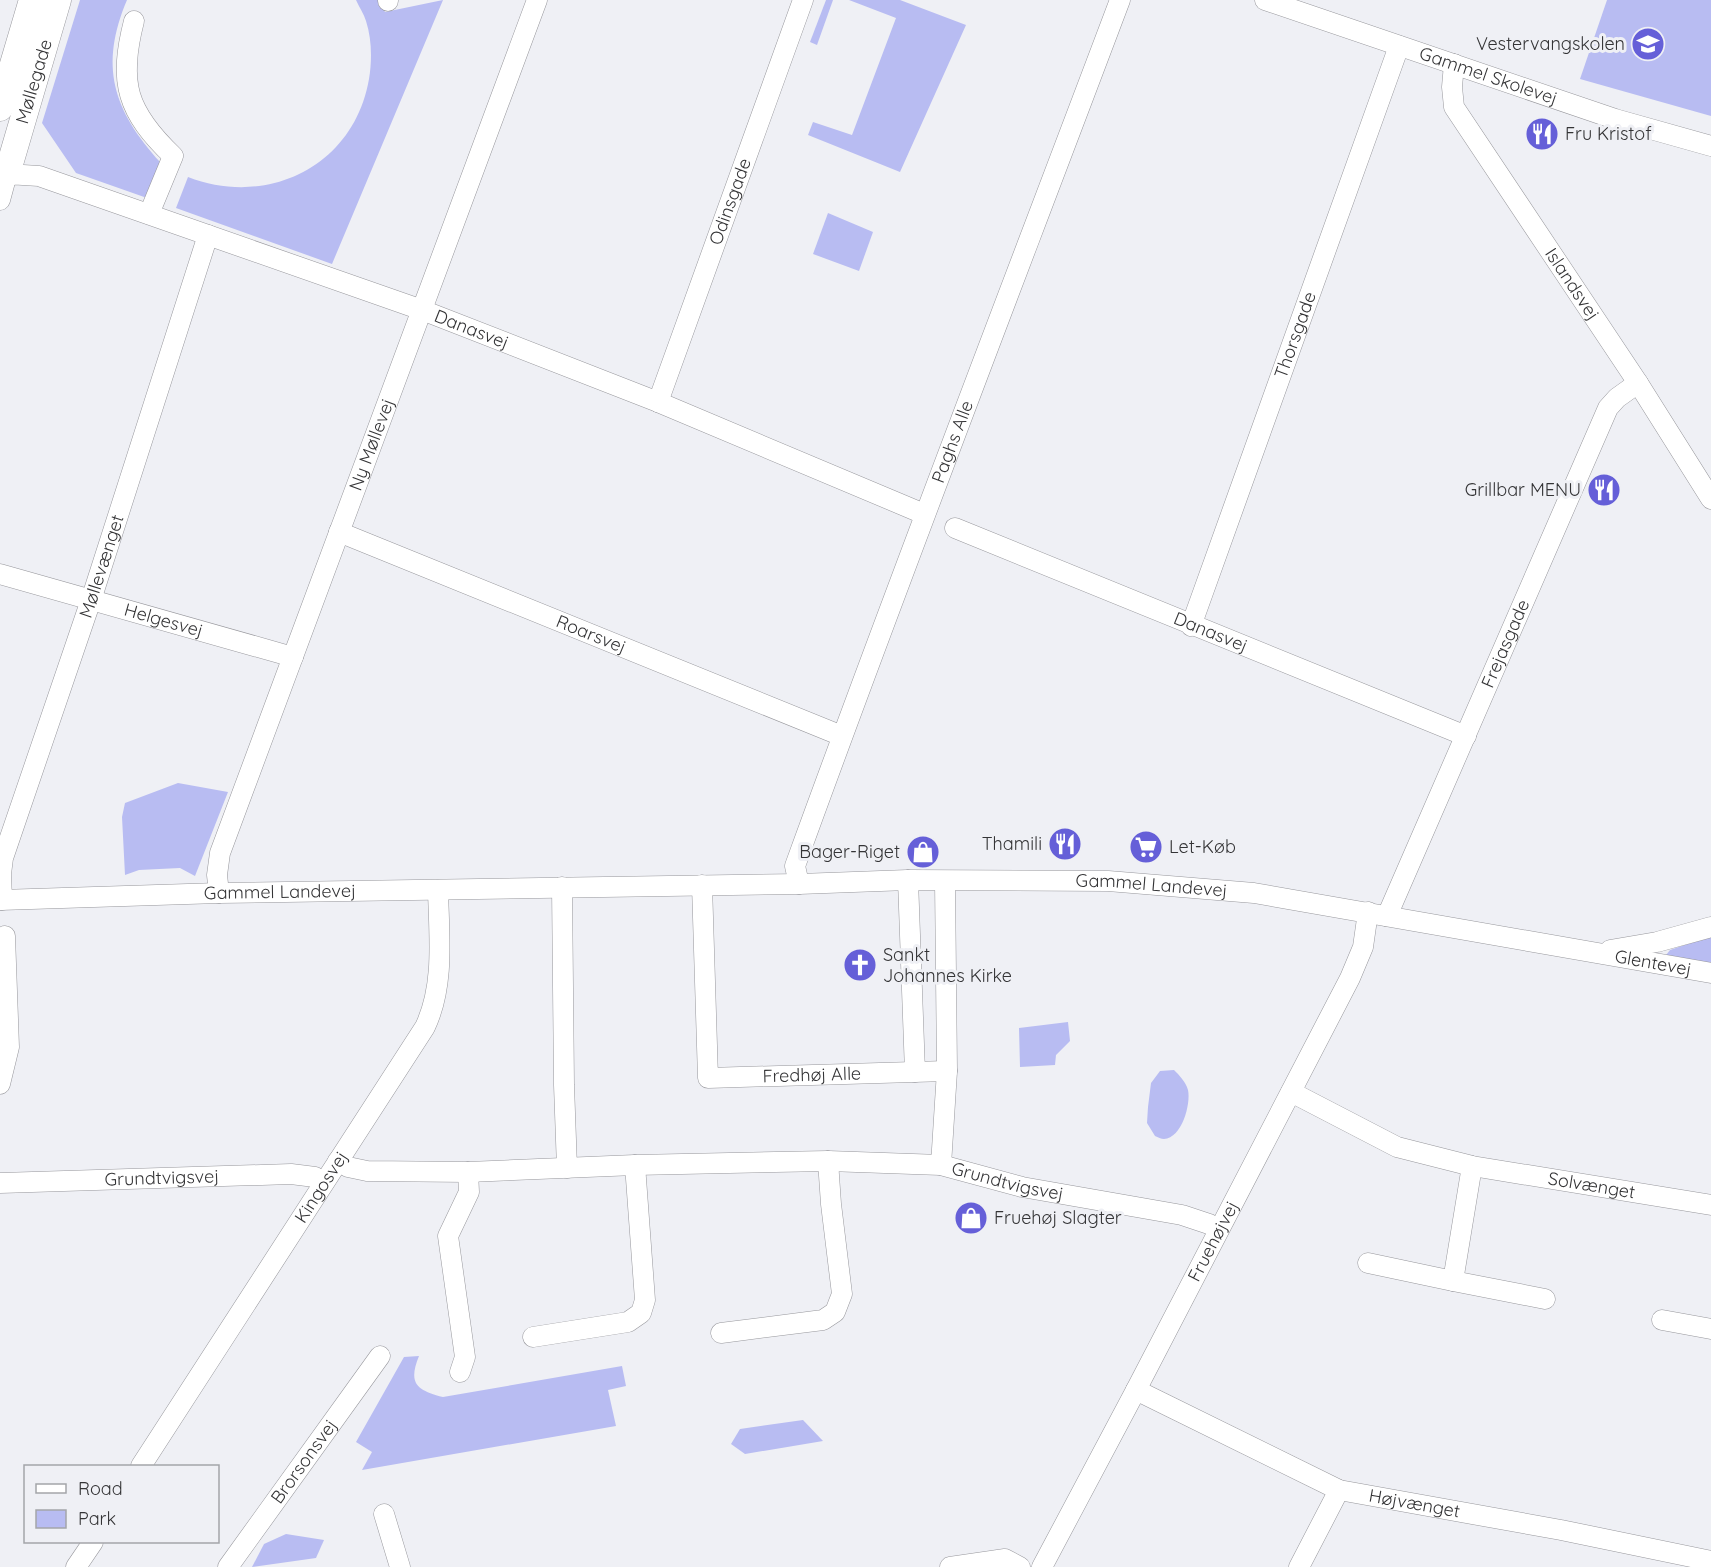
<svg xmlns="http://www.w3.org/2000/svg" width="1711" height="1567" font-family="Quicksand,sans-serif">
<rect width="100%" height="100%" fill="#eff0f5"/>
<!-- green -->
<g fill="#b8bcf2">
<path d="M 80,0 L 127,0 C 99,66 113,110 160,162 L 147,198 L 76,173 L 42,123 Z"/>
<path d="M 356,0 L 378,0 L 385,12 L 443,0 L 332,264 L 176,208 L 188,177 C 268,208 354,166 369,79 C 372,61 372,39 366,21 C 364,14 359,7 356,0 Z"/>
<path d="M 826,0 L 833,0 L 817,45 L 810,42 Z"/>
<path d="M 849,0 L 900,0 L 966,25 L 900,172 L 808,135 L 813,122 L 852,135 L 896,18 Z"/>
<path d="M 1607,0 L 1711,0 L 1711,116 L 1580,79 Z"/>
<path d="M 828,213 L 873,232 L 859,271 L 813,254 Z"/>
<path d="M 178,783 L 228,792 L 195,876 L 180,868 L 139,870 L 125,875 L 122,817 L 125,803 Z"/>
<path d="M 1711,936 L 1711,968 L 1663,959 L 1670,950 Z"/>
<path d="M 1068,1022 L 1070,1041 L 1056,1055 L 1055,1065 L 1020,1067 L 1019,1028 Z"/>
<path d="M 1174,1070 C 1179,1075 1186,1082 1188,1090 C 1191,1104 1182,1138 1164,1139 C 1161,1139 1158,1137 1155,1136 L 1147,1123 L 1148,1107 L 1151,1083 L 1160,1071 Z"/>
<path d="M 419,1356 C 408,1383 416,1390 443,1397 L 622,1366 L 626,1386 L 608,1390 L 616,1426 L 362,1470 L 372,1452 L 356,1442 L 404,1357 Z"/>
<path d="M 803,1420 L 823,1441 L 745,1454 L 731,1444 L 740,1429 Z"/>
<path d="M 286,1534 L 324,1540 L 316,1558 L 252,1567 L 264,1544 Z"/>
</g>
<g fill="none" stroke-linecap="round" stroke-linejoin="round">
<defs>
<g id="minor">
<path d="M 388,0 L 388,1"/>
<path id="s1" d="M 1265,0 L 1615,119 L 1711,146"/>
<path d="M 134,21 C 118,83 127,112 173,156 L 149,214"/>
<path id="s2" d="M 1454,64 L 1452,87 L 1454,107 L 1638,383 L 1711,499"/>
<path id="s3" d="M 0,200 L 7,174 L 39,176 L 422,310 L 658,402 L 924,514"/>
<path id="s4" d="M 658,402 L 803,0"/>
<path id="s5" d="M 955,528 L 1466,736"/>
<path id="s6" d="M 339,532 L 842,736"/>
<path id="s7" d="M 0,574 L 293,657"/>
<path id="s8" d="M 1191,626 L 1399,46"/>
<path d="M 908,880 L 915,1072"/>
<path id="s9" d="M 799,884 L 795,866 C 900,576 1011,289 1120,0"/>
<path id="s10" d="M 702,885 L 708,1078 L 947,1071"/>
<path d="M 562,887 L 564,1085 L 567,1168"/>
<path id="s11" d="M 219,893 L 217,875 L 220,853 L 537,0"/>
<path id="s12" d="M 0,900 L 219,893 L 799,884 L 908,880 L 1108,881 L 1254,893 L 1711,973"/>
<path id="s13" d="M 2,900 L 1,874 L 3,858 L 91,600 L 208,235"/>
<path id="s14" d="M 1387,916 L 1608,408 L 1617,398 L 1638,383"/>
<path d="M 1610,950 L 1657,942 L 1711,927"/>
<path d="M 0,1084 L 9,1047 L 5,936"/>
<path id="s15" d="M 1291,1092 L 1397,1147 L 1472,1166 L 1711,1205"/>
<path id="s16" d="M 338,1161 L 348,1167 L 367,1171 L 468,1172 L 635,1165 L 828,1161 L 941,1165 L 1022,1187 L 1182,1215 L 1209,1224 L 1218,1229"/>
<path d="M 941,1165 L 947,1071 L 945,881"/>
<path id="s17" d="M 0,1183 L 291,1174 L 315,1177 L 323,1183"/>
<path d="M 1368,1263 L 1453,1281 L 1472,1166"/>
<path d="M 1453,1281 L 1545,1299"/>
<path d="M 1662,1320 L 1711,1329"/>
<path d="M 721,1333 L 823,1320 L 835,1312 L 842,1294 L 831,1204 L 828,1161"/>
<path d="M 533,1337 L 628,1322 L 641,1313 L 645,1300 L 635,1165"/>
<path d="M 460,1372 L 465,1357 L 448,1236 L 469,1192 L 468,1172"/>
<path id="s18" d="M 1136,1390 L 1339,1490 L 1561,1530 L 1711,1561"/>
<path id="s19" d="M 141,1466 L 425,1027 C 445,985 439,935 438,890"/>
<path d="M 384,1514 L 400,1567"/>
<path d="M 76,1567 L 93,1542"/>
<path id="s20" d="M 228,1567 L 380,1356"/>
<path d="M 950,1567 L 1005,1559 L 1020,1567"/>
<path id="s21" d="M 1042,1567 L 1136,1390 L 1350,978 L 1363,947 L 1368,912"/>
<path d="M 1299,1567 L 1339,1490"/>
</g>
<g id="major">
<path d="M 0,108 L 32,0"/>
<path id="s22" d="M 0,171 L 7,174 L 58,0"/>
</g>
</defs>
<!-- minor casing -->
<use href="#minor" stroke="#97979c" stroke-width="21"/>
<!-- major casing -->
<use href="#major" stroke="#97979c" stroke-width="27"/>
<!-- minor -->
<use href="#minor" stroke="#fff" stroke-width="20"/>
<!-- major -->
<use href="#major" stroke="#fff" stroke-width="26"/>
</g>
<!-- icons -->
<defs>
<symbol id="school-disc" viewBox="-11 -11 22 22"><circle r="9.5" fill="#655fd8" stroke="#eff0f5"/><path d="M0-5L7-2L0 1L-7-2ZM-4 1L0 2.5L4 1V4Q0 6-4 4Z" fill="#fff"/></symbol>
<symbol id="restaurant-disc" viewBox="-11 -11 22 22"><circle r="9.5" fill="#655fd8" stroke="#eff0f5"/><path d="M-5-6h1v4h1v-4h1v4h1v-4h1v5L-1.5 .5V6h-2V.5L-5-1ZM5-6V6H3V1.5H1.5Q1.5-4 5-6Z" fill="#fff"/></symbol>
<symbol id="supermarket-disc" viewBox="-11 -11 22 22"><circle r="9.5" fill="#655fd8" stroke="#eff0f5"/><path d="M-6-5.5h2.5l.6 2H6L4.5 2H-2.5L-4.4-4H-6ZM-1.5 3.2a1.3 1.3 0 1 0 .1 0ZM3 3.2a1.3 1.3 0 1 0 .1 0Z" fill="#fff"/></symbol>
<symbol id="shop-disc" viewBox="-11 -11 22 22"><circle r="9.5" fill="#655fd8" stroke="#eff0f5"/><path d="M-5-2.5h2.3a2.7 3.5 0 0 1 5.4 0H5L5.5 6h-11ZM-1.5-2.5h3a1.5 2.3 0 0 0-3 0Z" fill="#fff"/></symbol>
<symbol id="church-disc" viewBox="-11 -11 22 22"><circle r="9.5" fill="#655fd8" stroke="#eff0f5"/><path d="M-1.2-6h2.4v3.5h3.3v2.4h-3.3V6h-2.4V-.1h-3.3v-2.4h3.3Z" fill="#fff"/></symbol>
</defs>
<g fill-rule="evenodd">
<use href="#school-disc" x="1629" y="25" width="38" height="38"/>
<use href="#restaurant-disc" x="1523" y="115" width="38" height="38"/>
<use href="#restaurant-disc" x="1585" y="471" width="38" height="38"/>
<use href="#restaurant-disc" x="1046" y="825" width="38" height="38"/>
<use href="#supermarket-disc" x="1127" y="828" width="38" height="38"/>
<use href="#shop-disc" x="904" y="833" width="38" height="38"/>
<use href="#church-disc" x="841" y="946" width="38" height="38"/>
<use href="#shop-disc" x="952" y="1199" width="38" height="38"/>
</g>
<g text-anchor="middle" stroke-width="6" stroke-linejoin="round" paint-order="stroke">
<!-- poi labels -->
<g font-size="18" fill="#343436" stroke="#eff0f5" text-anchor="end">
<text x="1625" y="50">Vestervangskolen</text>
<text x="1565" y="140" text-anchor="start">Fru Kristof</text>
<text x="1581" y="496">Grillbar MENU</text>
<text x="1042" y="850">Thamili</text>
<text x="1169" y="853" text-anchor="start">Let-Køb</text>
<text x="900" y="858">Bager-Riget</text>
<text x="883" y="961" text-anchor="start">Sankt<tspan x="883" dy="21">Johannes Kirke</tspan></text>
<text x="994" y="1224" text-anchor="start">Fruehøj Slagter</text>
</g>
<!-- street labels -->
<g font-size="18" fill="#343436" stroke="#eff0f5">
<text dy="6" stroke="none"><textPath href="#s1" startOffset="236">Gammel Skolevej</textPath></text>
<text dy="6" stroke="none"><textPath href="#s22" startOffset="104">Møllegade</textPath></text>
<text dy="6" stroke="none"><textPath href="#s4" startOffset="213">Odinsgade</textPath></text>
<text dy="6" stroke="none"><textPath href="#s2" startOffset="256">Islandsvej</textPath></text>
<text dy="6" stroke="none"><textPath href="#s3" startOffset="518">Danasvej</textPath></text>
<text dy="6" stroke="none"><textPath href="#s8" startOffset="309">Thorsgade</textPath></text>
<text dy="6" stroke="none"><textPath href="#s9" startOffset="471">Paghs Alle</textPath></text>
<text dy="6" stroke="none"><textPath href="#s11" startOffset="476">Ny Møllevej</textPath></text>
<text dy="6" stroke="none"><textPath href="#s13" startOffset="350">Møllevænget</textPath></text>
<text dy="6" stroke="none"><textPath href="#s7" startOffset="170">Helgesvej</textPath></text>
<text dy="6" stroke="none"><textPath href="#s5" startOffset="276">Danasvej</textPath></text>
<text dy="6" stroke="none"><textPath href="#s6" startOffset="272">Roarsvej</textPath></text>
<text dy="6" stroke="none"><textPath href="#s14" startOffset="297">Frejasgade</textPath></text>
<text dy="6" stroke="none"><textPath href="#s12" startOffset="1152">Gammel Landevej</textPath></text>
<text dy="6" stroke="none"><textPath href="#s12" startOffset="280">Gammel Landevej</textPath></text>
<text dy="6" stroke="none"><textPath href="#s12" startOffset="1660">Glentevej</textPath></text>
<text dy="6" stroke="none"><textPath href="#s10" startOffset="297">Fredhøj Alle</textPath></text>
<text dy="6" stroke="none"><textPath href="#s17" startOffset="162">Grundtvigsvej</textPath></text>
<text dy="6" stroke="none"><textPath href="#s16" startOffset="674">Grundtvigsvej</textPath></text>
<text dy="6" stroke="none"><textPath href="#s15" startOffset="318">Solvænget</textPath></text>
<text dy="6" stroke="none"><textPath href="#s19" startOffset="332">Kingosvej</textPath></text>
<text dy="6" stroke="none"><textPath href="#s21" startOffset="368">Fruehøjvej</textPath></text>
<text dy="6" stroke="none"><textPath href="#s20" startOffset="130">Brorsonsvej</textPath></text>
<text dy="6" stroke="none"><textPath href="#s18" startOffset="303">Højvænget</textPath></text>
</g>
</g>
<!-- legend -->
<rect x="24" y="1465" width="195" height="78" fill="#eff0f5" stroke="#a4a5a9" stroke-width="1.5"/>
<rect x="36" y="1484" width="30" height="9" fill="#ffffff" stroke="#a4a5a9" stroke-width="1.5"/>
<text x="78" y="1495" font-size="18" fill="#343436">Road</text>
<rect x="36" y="1510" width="30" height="18" fill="#b8bcf2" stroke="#a4a5a9" stroke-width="1.5"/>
<text x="78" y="1525" font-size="18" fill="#343436">Park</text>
</svg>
